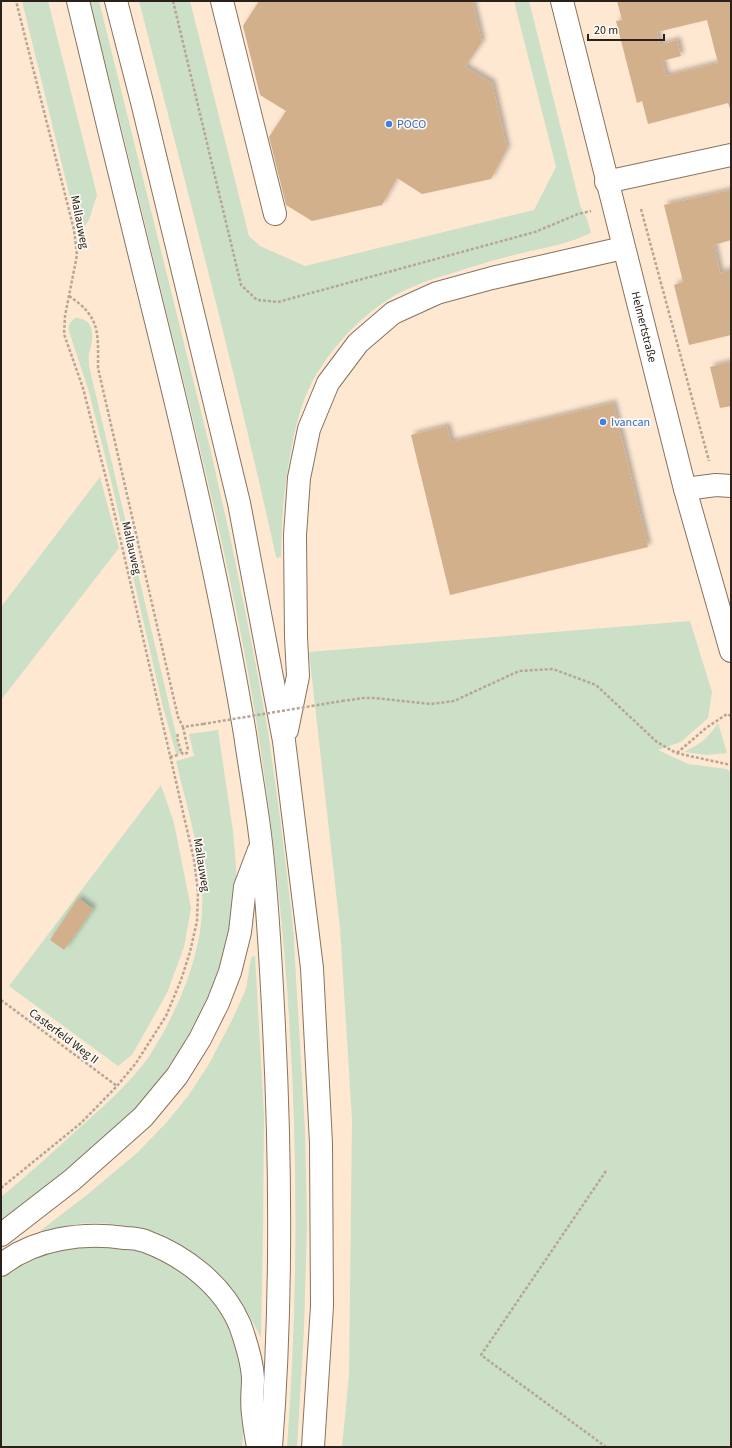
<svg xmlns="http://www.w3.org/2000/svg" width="732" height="1448" font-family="'Source Sans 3',sans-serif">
<defs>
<filter id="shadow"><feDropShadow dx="3.5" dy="-3.5" stdDeviation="2" flood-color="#0004"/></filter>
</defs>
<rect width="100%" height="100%" fill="#fee8d2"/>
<!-- green -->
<g fill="#cbe0c7">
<path d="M 22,1 L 48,1 L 97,195 L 89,220 L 79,234 Z"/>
<path d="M 89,1 L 99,1 L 210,448 L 231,541 L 252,645 L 268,731 L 281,825 L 293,926 L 305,1129 L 307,1223 L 304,1330 L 297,1447 L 287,1447 C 305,1204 294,960 256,719 C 235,588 203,459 171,330 C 144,220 118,110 89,1 Z"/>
<path d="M 139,1 L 190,1 L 249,236 L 260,246 L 305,266 L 534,210 L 556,167 L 514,1 L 529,1 L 580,205 L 587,219 L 591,233 C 568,244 547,247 522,253 C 497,259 471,267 446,275 C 422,282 396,292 376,308 C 349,328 325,357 310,386 C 295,417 290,455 285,489 C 282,510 282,533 281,555 L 281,557 L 277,558 L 276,557 C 235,370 186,186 139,1 Z"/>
<path d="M 75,318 C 95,318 94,337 90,350 C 88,355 89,361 89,366 L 176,734 L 180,754 L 177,754 L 177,757 L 163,707 L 111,480 L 89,392 L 69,331 C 68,325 70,322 75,318 Z"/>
<path d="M 100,477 L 119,548 L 1,700 L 1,607 Z"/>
<path d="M 690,621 L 712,692 L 708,718 L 681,742 L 658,750 L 688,764 L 727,769 L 731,773 L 731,1447 L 342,1447 L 349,1375 L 352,1119 L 340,928 L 309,652 Z"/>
<path d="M 718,723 L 727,753 L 707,755 L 684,752 C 702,743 707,739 718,723 Z"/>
<path d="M 218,730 L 233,831 L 236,866 L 236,890 L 233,914 L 223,955 L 213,988 L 200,1016 L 184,1047 L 167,1073 L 146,1098 L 95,1149 L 1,1224 L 1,1197 C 28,1175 53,1152 78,1129 C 103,1107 128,1085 148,1058 C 153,1051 157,1042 162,1035 C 186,991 205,941 202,891 C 200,847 186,804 176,761 L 194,756 L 189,734 Z"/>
<path d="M 161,785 L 174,823 L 191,908 L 184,947 L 167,993 L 132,1055 L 118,1066 L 9,986 Z"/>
<path d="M 255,955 L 264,1115 L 263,1234 L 261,1338 C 250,1316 238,1294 222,1277 C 189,1242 141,1223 93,1223 C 85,1223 75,1224 66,1226 C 57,1228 49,1231 40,1231 L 88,1194 L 138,1152 L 166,1123 L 188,1096 L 209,1064 L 232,1020 L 246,989 L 251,958 Z"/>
<path d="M 87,1244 L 135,1249 L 174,1267 L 192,1280 L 208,1295 L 230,1327 L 242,1362 L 244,1428 L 242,1447 L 1,1447 L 1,1279 C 25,1258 56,1249 87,1244 Z"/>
</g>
<!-- building -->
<g fill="#d2b08c" fill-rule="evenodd" filter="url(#shadow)">
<path d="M 259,1 L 472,1 L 482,42 L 465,67 L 492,83 L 507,149 L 491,179 L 422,194 L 397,178 L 382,205 L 312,221 L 286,205 L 269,137 L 286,111 L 260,95 L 243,26 Z"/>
<path d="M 617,1 L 731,1 L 731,111 L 728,103 L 648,124 L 642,101 L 637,103 L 616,21 L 622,20 ZM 707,20 L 718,63 L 666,76 L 662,61 L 681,56 L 677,40 L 660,45 L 657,32 Z"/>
<path d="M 731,190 L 731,240 L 714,245 L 720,273 L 731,270 L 731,335 L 689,345 L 674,285 L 683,282 L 664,205 Z"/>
<path d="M 731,362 L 731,406 L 720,408 L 710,367 Z"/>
<path d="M 613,403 L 648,547 L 450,595 L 411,435 L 447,426 L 451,442 Z"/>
<path d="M 78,898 L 93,909 L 64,950 L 50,940 Z"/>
</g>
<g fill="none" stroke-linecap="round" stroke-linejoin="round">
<defs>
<g id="minor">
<path d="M 222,1 L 275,214"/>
<path id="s1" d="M 562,1 L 685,489 L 731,651"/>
<path d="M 606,182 L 731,155"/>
<path d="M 685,489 L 716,485 L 731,486"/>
</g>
<g id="highway">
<path d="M 78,1 C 103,104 127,206 153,309 C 188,450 221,591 245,734 C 250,770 257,807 261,843 C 268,904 271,966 274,1027 C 281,1167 282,1307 271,1447"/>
<path d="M 116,1 L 142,102 L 239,503 L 284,741 L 312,968 L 321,1143 L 322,1306 L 313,1447"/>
<path d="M 287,730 L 298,676 L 296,637 L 295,535 L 299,478 L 309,429 L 328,383 L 358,343 L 393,313 L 437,293 L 492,278 L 623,248"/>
<path d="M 1,1235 L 72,1180 L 143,1117 L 177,1076 L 200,1039 L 218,1003 L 230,972 L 240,932 L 245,887 L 259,850"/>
<path d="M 1,1265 C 35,1238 83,1232 125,1238 C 131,1238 139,1239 145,1241 C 185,1256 223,1285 240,1325 C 246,1342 252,1360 253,1378 C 253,1390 251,1402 253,1414 C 254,1425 256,1436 258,1447"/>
</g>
</defs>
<!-- minor casing -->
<use href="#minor" stroke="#87735f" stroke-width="24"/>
<!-- highway casing -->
<use href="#highway" stroke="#87735f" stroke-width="24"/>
<!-- path -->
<g stroke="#b7a694" stroke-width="2.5" stroke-dasharray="3 2" stroke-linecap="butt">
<path d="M 173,1 L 241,285 L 257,300 L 278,302 L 535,232 L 578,214 L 591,211"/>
<path d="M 641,209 L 709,461"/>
<path d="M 69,296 C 101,317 98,334 98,368 L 178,717 L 183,727 L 203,724"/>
<path d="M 342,701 L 364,698 L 374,698 L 431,704 L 454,701 L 519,671 L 553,669 L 596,685 L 657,742 L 676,753 L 731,765"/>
<path d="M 183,727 L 188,750"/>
<path d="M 178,734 L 177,737 L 181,752"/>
<path d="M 677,753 L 706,728 L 727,714 L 731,716"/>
<path d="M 170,757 L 178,755"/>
<path d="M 1,1000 L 117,1086"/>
<path d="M 606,1171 L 481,1355 L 606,1447"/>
<path d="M 1,1188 L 81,1123 L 117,1086 L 136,1063 L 166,1016 L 181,980 L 190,952 L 197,921 L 198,892 L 194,860 L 110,494 L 83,388 L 64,334 L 65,316 L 77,255 L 74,230 L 16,1"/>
</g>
<!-- minor -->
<use href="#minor" stroke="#fff" stroke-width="22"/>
<!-- highway -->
<use href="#highway" stroke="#fff" stroke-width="22"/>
<!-- path-bridge -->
<g stroke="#b7a694" stroke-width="2.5" stroke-dasharray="3 2" stroke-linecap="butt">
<path d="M 203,724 L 342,701"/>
<path d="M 181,752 L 183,754 L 187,753 L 188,750"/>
</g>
</g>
<!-- markers -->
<g fill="#3f7fe0" stroke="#fdf9f4" stroke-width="1.5">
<circle cx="389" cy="124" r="4"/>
<circle cx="603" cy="422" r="4"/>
</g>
<g text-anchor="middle" stroke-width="3.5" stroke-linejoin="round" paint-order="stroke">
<!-- shop labels -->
<g font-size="12" fill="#366cbe" stroke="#fdf9f4" text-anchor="start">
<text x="397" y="128">POCO</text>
<text x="611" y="426">Ivancan</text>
</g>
<!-- street labels -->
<g font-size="12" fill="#2a221a" stroke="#fdf9f4">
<text transform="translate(80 222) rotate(79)" y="4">Mallauweg</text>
<text dy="4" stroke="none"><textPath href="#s1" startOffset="336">Helmertstraße</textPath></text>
<text transform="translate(132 548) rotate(77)" y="4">Mallauweg</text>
<text transform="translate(202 865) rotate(81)" y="4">Mallauweg</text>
<text transform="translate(64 1036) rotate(37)" y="4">Casterfeld Weg II</text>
</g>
</g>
<!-- border -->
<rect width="732" height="1448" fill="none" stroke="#2a221a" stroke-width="4"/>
<!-- scale -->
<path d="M588 34v6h76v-6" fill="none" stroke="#2a221a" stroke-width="2"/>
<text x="594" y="34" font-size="12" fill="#2a221a" stroke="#fdf9f4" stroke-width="3" paint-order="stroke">20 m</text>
</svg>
